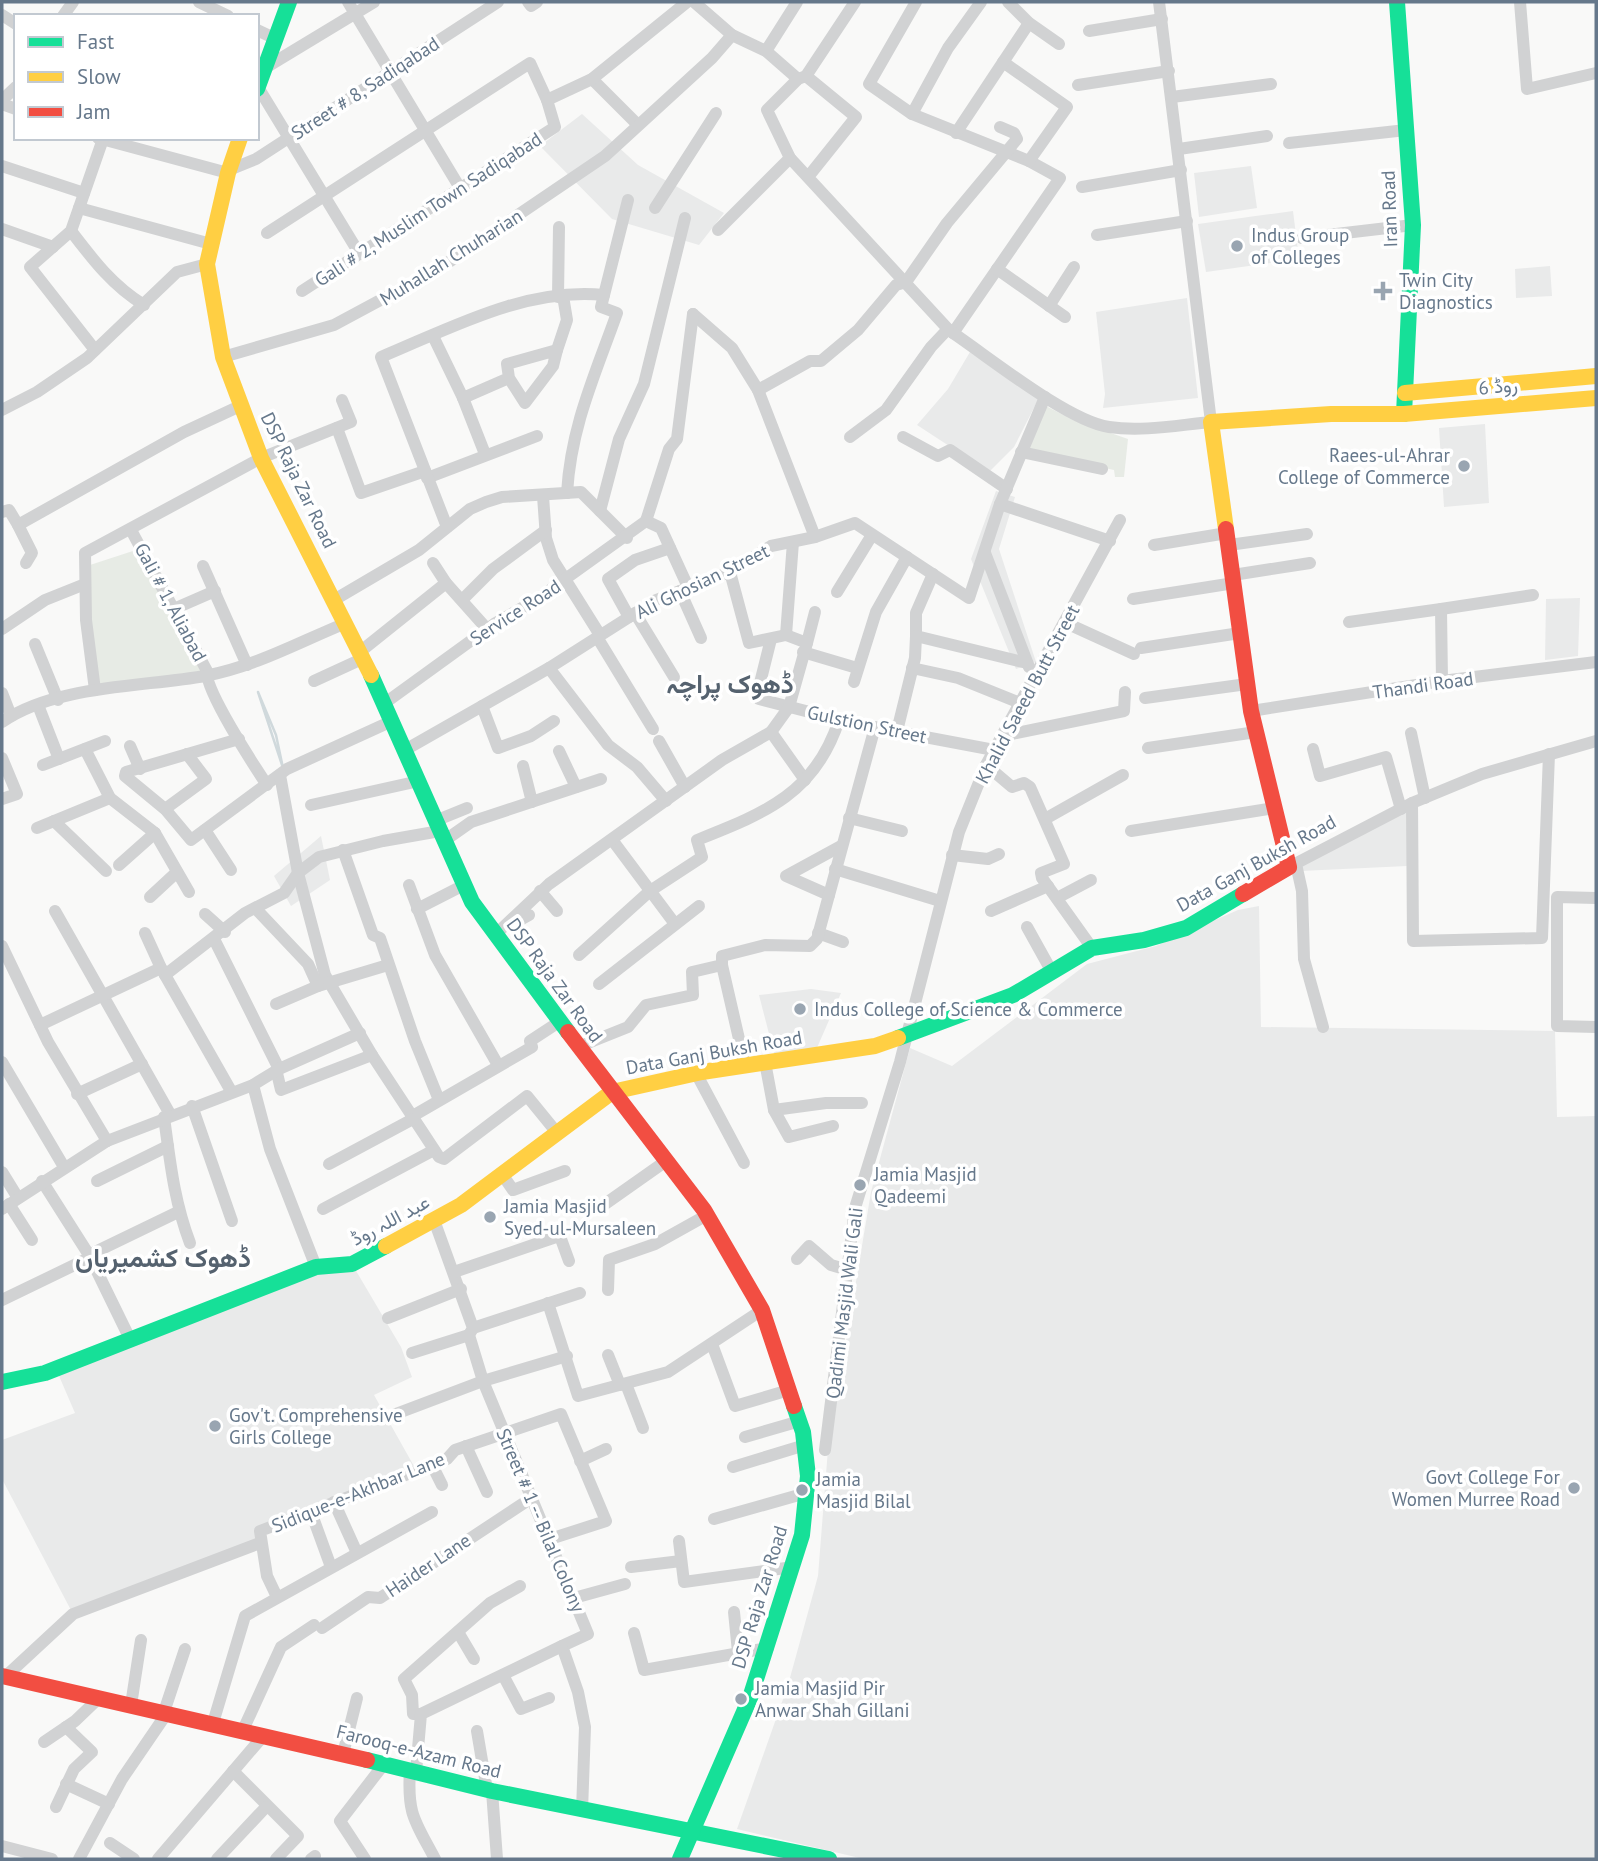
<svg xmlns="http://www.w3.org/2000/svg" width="1598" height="1861" font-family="'PT Sans',Vazirmatn,sans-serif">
<rect width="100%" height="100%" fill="#f9f9f8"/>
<!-- built -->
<g fill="#e9eaea">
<path d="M 582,114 L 638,165 L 724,213 L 699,245 L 612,219 L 540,146 Z"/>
<path d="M 1251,166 L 1257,208 L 1199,217 L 1194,173 Z"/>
<path d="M 1293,211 L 1299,259 L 1206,272 L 1198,224 Z"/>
<path d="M 1550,266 L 1552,296 L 1516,298 L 1515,269 Z"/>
<path d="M 1187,298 L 1198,398 L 1103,408 L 1105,394 L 1096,312 Z"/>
<path d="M 970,352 L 1039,398 L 1014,447 L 989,472 L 917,425 L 948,389 Z"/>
<path d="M 1485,424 L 1489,503 L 1444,507 L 1439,428 Z"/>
<path d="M 996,491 L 1015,497 L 999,549 L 1036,662 L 1016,669 L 971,559 Z"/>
<path d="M 1580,598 L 1578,656 L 1545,660 L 1546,599 Z"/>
<path d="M 1408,810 L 1407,866 L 1301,871 L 1302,866 Z"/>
<path d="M 321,836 L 330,880 L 291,906 L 274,876 Z"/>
<path d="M 1259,906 L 1261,1027 L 1555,1031 L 1557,1117 L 1596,1116 L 1596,1859 L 864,1859 L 737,1829 L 788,1685 L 818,1576 L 828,1449 L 871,1192 L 910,1048 L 952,1066 L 1087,964 L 1156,946 L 1238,910 Z"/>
<path d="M 811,989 L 841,993 L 816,1050 L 775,1057 L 759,995 Z"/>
<path d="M 352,1264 L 401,1347 L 412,1377 L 374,1395 L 415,1468 L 260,1531 L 260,1543 L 73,1614 L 2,1479 L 2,1440 L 75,1413 L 56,1369 L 316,1267 Z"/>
</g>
<!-- green -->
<g fill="#e7ebe5">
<path d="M 1044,405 L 1073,420 L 1128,439 L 1124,477 L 1115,477 L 1114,470 L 1028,451 Z"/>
<path d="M 139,549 L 205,673 L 98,687 L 87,601 L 90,565 Z"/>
</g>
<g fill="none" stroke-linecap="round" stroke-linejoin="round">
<!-- stream -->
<path stroke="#d0d9dc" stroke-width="2.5" d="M 258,692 L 276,735 L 283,768 Z"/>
<!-- street -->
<g stroke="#d1d2d3" stroke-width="12">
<path d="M 199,2 L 228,16"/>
<path d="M 348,2 L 460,188"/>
<path d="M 528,2 L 531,6 L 537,2"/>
<path d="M 694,2 L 732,35 L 766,51 L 798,79"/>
<path d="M 916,2 L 869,84 L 912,114 L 1029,161 L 1060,178 L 953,333"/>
<path d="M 1008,2 L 1029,23 L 1059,44"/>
<path d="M 1520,2 L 1527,89 L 1596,73"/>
<path d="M 2,15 L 16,24"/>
<path d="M 63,16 L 73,2"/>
<path d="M 257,30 L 276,39"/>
<path d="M 1089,31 L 1162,19"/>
<path d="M 766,51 L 797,2"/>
<path d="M 1003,62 L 1067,107 L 1029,161"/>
<path d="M 265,68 L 374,2"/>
<path d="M 806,76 L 855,2"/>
<path d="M 592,79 L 638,125"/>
<path d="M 1078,85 L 1169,71"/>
<path d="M 258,87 L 359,253"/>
<path d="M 1172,97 L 1271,84"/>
<path d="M 2,100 L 16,87"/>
<path d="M 2,104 L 16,109"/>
<path d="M 912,114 L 948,48 L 981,2"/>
<path d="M 956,133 L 1029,23"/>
<path d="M 98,138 L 228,173"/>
<path d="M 1289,143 L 1406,130"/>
<path d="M 1179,149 L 1267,136"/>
<path d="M 2,166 L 84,193"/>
<path d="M 229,170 L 256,159 L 498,2"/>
<path d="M 808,177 L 856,117 L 806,76 L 798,79 L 767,110 L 790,158 L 948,329 L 953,333 C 990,358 1068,421 1109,427 C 1142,432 1178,425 1211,422 L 1159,2"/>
<path d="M 1082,187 L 1181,170"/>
<path d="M 79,208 L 211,244"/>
<path d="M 655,208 L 716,113"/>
<path d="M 2,229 L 53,247"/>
<path d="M 718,230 L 790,158"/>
<path d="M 71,231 C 93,260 113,286 144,305"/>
<path d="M 267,233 L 530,63 L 547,100"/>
<path d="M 1097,235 L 1187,221"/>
<path d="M 1302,238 L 1413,225"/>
<path d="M 997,269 L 1065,317"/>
<path d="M 302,291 L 555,127 L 547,100 L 592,79 L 687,2"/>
<path d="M 558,297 L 559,227"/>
<path d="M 1049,306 L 1074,267"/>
<path d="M 693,314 L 732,348 L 758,390 L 815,537"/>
<path d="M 433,336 L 463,398 L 485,454"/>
<path d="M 95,350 L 30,267 L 71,231 L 103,139"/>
<path d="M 557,350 L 567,320 L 563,296"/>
<path d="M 223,357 L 334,325 L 440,268 L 605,156 L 712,58 L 732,35"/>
<path d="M 758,390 L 810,361 L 821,361 L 858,330 L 896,285 L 906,282 L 947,223 L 1017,139 L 1014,133 L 1000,127"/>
<path d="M 463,398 L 509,378 L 507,364 L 557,350 L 553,366 L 525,403 L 509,378"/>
<path d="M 2,410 L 37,392 L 87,358 L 177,272 L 207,264"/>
<path d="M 337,428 L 361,493 L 425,471"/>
<path d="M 850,437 L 886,410 L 931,347 L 948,329"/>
<path d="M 903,437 L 938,456 L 950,450 L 1007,489"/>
<path d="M 1021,452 L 1102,469"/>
<path d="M 427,478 L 537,436"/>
<path d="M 567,493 C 571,426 595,375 617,313 L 601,307 L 628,200"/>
<path d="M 543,496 L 546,538 L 553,560 L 600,635"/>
<path d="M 1000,504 L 1110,541"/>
<path d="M 600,511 L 619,439 L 644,384 L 685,218"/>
<path d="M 2,512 L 9,510 L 18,525 L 184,432 L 240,406"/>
<path d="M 646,521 L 669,449 L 677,439 L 693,314"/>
<path d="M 646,521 L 661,528 L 688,587"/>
<path d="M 18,525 L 32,553 L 26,563"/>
<path d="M 447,527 L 381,357 C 451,328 526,287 604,295"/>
<path d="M 131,530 L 207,671 C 204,689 255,767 267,785"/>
<path d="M 1154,545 L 1227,533"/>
<path d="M 1229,545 L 1307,534"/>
<path d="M 985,553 L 1029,667"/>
<path d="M 433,563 L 446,583"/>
<path d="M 203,566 L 247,665"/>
<path d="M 933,574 L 916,613 L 916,636 L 1027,663"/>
<path d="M 1233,575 L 1310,563"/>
<path d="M 680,591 L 701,638"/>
<path d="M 837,592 L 872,535"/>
<path d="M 1133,599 L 1234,583"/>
<path d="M 334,600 L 419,550 L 470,509 L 486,502 L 502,497 L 581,492 L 627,538"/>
<path d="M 462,600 L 493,569 L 546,530"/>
<path d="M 176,608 L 215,591"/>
<path d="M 1441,609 L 1533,595"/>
<path d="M 635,613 L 674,677"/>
<path d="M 629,617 L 608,579 L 635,560 L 670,548"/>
<path d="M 1349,622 L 1441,609 L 1442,681"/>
<path d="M 1066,623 L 1134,654"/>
<path d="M 2,629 L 45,600 L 85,584"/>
<path d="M 786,635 L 793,542"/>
<path d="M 597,637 L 653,729"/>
<path d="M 771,639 L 757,695 L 759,699 L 856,724 L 994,750"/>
<path d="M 807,643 L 815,612"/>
<path d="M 35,644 L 58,700"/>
<path d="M 1141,648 L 1240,633"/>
<path d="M 361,651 L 446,583 L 487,629"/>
<path d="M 803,652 L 857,668"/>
<path d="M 549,668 L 608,745 L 637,767 L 666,801"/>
<path d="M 912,668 L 958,678 L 1020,703"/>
<path d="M 314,681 L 364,658"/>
<path d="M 854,682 L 876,612 L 907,557"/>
<path d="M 95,690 L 86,620 L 85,553 L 261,458 L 351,422 L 342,400"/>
<path d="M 2,693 L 11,716"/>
<path d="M 1145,698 L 1247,684"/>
<path d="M 385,703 L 494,624 L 536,600 L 646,521"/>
<path d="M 38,705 L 59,759"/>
<path d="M 482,706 L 498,748 L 531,736 L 554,721"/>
<path d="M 1251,711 L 1442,681 L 1596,662"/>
<path d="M 2,722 C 55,685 143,687 205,676 C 257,666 299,642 346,623"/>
<path d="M 897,731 L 915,658 L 916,636"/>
<path d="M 771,732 L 805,780"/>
<path d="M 1411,733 L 1425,798"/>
<path d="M 1002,736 L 1124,711 L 1125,692"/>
<path d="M 239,739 L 126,772 L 125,776 L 165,809 L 191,840 L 287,769 L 392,721"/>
<path d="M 659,741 L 685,787"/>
<path d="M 130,746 L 140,769"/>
<path d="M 1148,748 L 1256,732"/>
<path d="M 85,749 L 110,798 L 155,833 L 189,892"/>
<path d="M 1313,749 L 1320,776 L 1386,757 L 1401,809"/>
<path d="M 405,750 L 549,668 L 656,600 L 730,572 L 771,546 L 815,537 L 855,523 L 969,598 L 1000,504 L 1045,397"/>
<path d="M 559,751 L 576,787"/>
<path d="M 2,758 L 17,794 L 2,799"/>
<path d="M 43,765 L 105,741"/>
<path d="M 986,765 L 1012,787 L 1024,783 L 1030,787 L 1064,864 L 1041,873 L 1042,878 L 1092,948"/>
<path d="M 523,766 L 532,802"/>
<path d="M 280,775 L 298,873 L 325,975 L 372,1055 L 439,1157 L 444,1159 L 527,1096 L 558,1134"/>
<path d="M 1412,803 L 1413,941 L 1542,938 L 1549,754"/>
<path d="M 311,805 L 419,781"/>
<path d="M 165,809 L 206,779 L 187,754"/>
<path d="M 849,818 L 902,831"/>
<path d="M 1045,819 L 1123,775"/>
<path d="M 54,821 L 106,871"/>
<path d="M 435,821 L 467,808"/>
<path d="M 37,828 L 110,798"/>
<path d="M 205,830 L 231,870"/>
<path d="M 1131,831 L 1274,808"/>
<path d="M 444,841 L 471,822 L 601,779"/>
<path d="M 613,841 L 675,924"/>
<path d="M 343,850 L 373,935 L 380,938 L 415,1041 L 439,1100"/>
<path d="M 952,855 L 988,859 L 999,854"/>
<path d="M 1296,864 L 1302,891 L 1304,959 L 1323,1027"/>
<path d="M 119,865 L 155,833"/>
<path d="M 1289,867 L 1412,803 L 1482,774 L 1596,741"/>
<path d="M 835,869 L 940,901"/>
<path d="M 409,885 L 435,955 L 498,1065"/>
<path d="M 540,891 L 557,911"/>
<path d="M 829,895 L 786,876 L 841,846"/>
<path d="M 150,897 L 177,872"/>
<path d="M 1057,898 L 1091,880"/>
<path d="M 1596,898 L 1557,897 L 1557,1026 L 1596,1027"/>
<path d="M 417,909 L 464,885"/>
<path d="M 257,910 L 308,964 L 318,986 L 388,965"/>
<path d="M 55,911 L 170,1114"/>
<path d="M 991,911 L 1048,886"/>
<path d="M 205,914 L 225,932"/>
<path d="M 509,926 L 529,915"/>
<path d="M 1027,927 L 1052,972"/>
<path d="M 145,933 L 161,968 L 231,1091"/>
<path d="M 818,933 L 843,942"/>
<path d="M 495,935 L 549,884 L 722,760 L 771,732 L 789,707 L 807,643 L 786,635 L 749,643 L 730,572"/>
<path d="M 214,939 L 279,1069"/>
<path d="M 2,946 L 48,1042 L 107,1141"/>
<path d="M 579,955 L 650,891 L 702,857 L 697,840 C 765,813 815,794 839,720"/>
<path d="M 722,965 L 745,1065"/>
<path d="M 165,975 L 245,913 L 284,893 L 298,873 L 319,857 L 383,841 L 440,831"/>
<path d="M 599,984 L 699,906"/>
<path d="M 276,1004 L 318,986"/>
<path d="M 40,1025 L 161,968"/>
<path d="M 578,1047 L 628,1027 L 646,1005 L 693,995 L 692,972 L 722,965 L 722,956 L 765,945 L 810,946 L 817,939 L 875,727"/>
<path d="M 2,1062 L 64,1167"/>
<path d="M 765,1062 L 774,1110 L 789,1137 L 833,1126"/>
<path d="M 277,1073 L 281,1090 L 372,1055"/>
<path d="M 696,1073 L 744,1163"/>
<path d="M 253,1085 L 270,1149 L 316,1267"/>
<path d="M 77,1094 L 142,1064"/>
<path d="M 192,1106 L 232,1221"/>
<path d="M 774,1110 L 826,1103 L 862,1103"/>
<path d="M 164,1117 C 170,1161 174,1201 190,1243"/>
<path d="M 411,1117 L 532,1047 L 530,1041 L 559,1022"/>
<path d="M 329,1164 L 413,1119"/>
<path d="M 2,1172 L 18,1198"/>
<path d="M 502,1174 L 513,1190 L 565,1171"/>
<path d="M 42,1181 L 89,1255 L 130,1339"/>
<path d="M 97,1181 L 168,1146"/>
<path d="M 9,1204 L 32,1240"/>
<path d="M 605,1204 L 666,1161"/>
<path d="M 2,1209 L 107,1141 L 253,1085 L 279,1069 L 360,1033"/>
<path d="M 323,1209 L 434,1150"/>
<path d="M 434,1220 L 473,1328 L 469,1335 L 483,1381 L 588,1634 L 562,1646 L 578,1692 L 585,1727 L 582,1811"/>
<path d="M 89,1255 L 178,1212"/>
<path d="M 797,1259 L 809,1246 L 831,1265 L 848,1270"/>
<path d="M 454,1272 L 556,1237 L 561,1239 L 569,1261"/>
<path d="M 608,1290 L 609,1260 L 655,1244 L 707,1215"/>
<path d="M 2,1300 L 89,1258"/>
<path d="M 548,1303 L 578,1396 L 668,1372 L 762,1310"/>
<path d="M 388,1318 L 461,1289"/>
<path d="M 473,1328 L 580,1293"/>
<path d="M 712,1344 L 735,1406 L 789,1390"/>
<path d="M 412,1353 L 469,1335"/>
<path d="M 608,1355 L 620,1385"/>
<path d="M 626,1384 L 643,1428"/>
<path d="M 393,1415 L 483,1381 L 567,1356"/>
<path d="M 745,1437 L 800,1421"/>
<path d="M 466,1446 L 487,1492"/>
<path d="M 825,1450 L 855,1208 L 900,1062 L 959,832 L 986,765 L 1120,520"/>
<path d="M 580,1461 L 606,1449"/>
<path d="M 432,1465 L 442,1485"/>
<path d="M 733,1467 L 805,1445"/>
<path d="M 334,1502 L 357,1553"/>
<path d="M 311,1512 L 331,1567"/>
<path d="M 714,1519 L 806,1493"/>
<path d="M 679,1541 L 684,1582 L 793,1567"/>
<path d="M 631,1567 L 681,1561"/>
<path d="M 277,1597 L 267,1576 L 260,1531 L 447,1459 L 455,1450 L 561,1414 L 606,1521 L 550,1539"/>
<path d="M 574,1598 L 625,1584"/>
<path d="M 734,1612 L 738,1652"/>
<path d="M 322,1628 L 368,1597 L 380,1598 L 533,1497"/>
<path d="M 458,1632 L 474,1659"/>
<path d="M 634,1633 L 644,1670 L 768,1648"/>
<path d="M 503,1675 L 521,1709 L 549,1698"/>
<path d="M 5,1677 L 73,1614 L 260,1543"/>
<path d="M 131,1705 L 141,1640"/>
<path d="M 164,1712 L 185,1649"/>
<path d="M 421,1714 L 413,1714 L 412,1695 L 404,1679 L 490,1603 L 520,1586"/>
<path d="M 213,1723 L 245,1616 L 432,1512"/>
<path d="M 243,1730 L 281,1647 L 314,1625"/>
<path d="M 477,1731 L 487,1790"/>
<path d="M 44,1742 L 75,1721 L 99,1698"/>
<path d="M 343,1754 L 357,1698"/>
<path d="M 410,1770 C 407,1815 415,1821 435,1859"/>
<path d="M 233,1771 L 298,1836 L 276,1859"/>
<path d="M 416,1772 L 421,1714 L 562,1646"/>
<path d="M 66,1784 L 109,1804"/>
<path d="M 492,1791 L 497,1859"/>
<path d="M 56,1807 L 74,1769 L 92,1752 L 66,1727"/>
<path d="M 110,1843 L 134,1859"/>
<path d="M 2,1846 L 52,1859"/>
<path d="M 79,1859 L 122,1779 L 167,1713"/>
<path d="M 158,1859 L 264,1735"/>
<path d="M 217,1859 L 266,1807"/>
<path d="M 311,1859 L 315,1856"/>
<path d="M 365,1859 L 340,1821 L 384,1764"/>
</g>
<!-- fast -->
<g stroke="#16e098" stroke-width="16">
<path d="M 1397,2 L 1413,225 L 1404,414"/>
<path d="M 257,89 L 289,2"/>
<path d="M 371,675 L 472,902 L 568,1032"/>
<path d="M 898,1038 L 1013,995 L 1092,948 L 1144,940 L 1186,928 L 1243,894"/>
<path d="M 2,1382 L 45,1373 L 316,1267 L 352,1264 L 386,1246"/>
<path d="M 367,1760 L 492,1791 L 829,1859"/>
<path d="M 680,1859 L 750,1698 L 802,1535 L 808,1476 L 803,1432 L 794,1406"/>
</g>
<!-- slow -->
<g stroke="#ffcf43" stroke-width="16">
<path d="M 240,138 L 228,173 L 207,264 L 223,357 L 261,458 L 371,675"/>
<path d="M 1405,393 L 1596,376"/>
<path d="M 1226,529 L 1211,422 L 1331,414 L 1404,414 L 1596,398"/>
<path d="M 386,1246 L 461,1205 L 612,1092 L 702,1072 L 875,1046 L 898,1038"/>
</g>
<!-- jam -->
<g stroke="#f24e42" stroke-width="16">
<path d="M 1226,529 L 1251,711 L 1289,867 L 1243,894"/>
<path d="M 568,1032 L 704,1210 L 762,1310 L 794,1406"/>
<path d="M 2,1676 L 367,1760"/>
</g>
</g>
<!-- markers -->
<g fill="#99a5b1" stroke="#fff" stroke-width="2.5">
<circle cx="1237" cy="246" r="7"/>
<path d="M1379.5 280.5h7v7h7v7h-7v7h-7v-7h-7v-7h7z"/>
<circle cx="1464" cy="466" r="7"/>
<circle cx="800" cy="1009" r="7"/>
<circle cx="860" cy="1185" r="7"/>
<circle cx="490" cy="1217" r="7"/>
<circle cx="215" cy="1426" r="7"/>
<circle cx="1574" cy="1488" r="7"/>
<circle cx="802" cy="1490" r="7"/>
<circle cx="741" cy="1699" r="7"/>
</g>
<g text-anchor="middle" stroke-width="7" stroke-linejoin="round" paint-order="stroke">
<!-- street labels -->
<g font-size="19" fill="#66788b" stroke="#fff">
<text transform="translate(365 88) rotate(-33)" y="7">Street # 8, Sadiqabad</text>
<text transform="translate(428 209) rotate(-33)" y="7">Gali # 2, Muslim Town Sadiqabad</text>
<text transform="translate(1389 209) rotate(-92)" y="7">Iran Road</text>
<text transform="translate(451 257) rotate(-32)" y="7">Muhallah Chuharian</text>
<text transform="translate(1498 386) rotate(-5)" y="7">روڈ 6</text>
<text transform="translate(299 480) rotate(64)" y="7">DSP Raja Zar Road</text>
<text transform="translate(702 581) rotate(-26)" y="7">Ali Ghosian Street</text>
<text transform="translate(171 602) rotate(62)" y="7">Gali # 1, Aliabad</text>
<text transform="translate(515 612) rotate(-33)" y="7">Service Road</text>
<text transform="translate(1423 685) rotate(-8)" y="7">Thandi Road</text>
<text transform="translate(1027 694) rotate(-62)" y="7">Khalid Saeed Butt Street</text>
<text transform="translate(867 724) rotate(12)" y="7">Gulstion Street</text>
<text transform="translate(1256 863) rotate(-29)" y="7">Data Ganj Buksh Road</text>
<text transform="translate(555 980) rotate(54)" y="7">DSP Raja Zar Road</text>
<text transform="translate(714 1052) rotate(-10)" y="7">Data Ganj Buksh Road</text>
<text transform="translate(390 1220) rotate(-28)" y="7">عبد اللہ روڈ</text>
<text transform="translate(844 1303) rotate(-83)" y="7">Qadimi Masjid Wali Gali</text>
<text transform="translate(358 1492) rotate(-22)" y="7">Sidique-e-Akhbar Lane</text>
<text transform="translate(541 1520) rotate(67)" y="7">Street # 1 -- Bilal Colony</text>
<text transform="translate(428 1565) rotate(-34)" y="7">Haider Lane</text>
<text transform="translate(759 1597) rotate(-73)" y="7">DSP Raja Zar Road</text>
<text transform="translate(419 1751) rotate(14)" y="7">Farooq-e-Azam Road</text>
</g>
<!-- poi labels -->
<g font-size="19" fill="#66788b" stroke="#fff" text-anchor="start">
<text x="1251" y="242">Indus Group<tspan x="1251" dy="22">of Colleges</tspan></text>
<text x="1399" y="287">Twin City<tspan x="1399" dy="22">Diagnostics</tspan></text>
<text x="1450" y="462" text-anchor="end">Raees-ul-Ahrar<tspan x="1450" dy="22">College of Commerce</tspan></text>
<text x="814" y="1016">Indus College of Science &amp; Commerce</text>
<text x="874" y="1181">Jamia Masjid<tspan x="874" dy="22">Qadeemi</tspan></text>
<text x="504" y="1213">Jamia Masjid<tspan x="504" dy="22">Syed-ul-Mursaleen</tspan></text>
<text x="229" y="1422">Gov't. Comprehensive<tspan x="229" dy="22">Girls College</tspan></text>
<text x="1560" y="1484" text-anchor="end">Govt College For<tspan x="1560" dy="22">Women Murree Road</tspan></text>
<text x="816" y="1486">Jamia<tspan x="816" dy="22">Masjid Bilal</tspan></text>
<text x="755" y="1695">Jamia Masjid Pir<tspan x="755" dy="22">Anwar Shah Gillani</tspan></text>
</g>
<!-- district labels -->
<g font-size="26" font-weight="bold" fill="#55626f" stroke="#fff">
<text x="730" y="693">ڈھوک پراچہ</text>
<text x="163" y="1267">ڈھوک کشمیریاں</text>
</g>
</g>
<!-- border -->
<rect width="1598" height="1861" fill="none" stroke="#66788b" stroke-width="7"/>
<!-- legend -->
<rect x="14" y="14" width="245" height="126" fill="#ffffff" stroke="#c2c9d1" stroke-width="2"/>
<rect x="28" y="37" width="35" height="10" fill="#16e098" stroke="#c2c9d1" stroke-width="2"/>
<text x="77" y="49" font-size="21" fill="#66788b">Fast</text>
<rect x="28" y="72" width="35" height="10" fill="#ffcf43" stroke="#c2c9d1" stroke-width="2"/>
<text x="77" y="84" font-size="21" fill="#66788b">Slow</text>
<rect x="28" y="107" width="35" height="10" fill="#f24e42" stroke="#c2c9d1" stroke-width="2"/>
<text x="77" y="119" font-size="21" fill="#66788b">Jam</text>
</svg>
